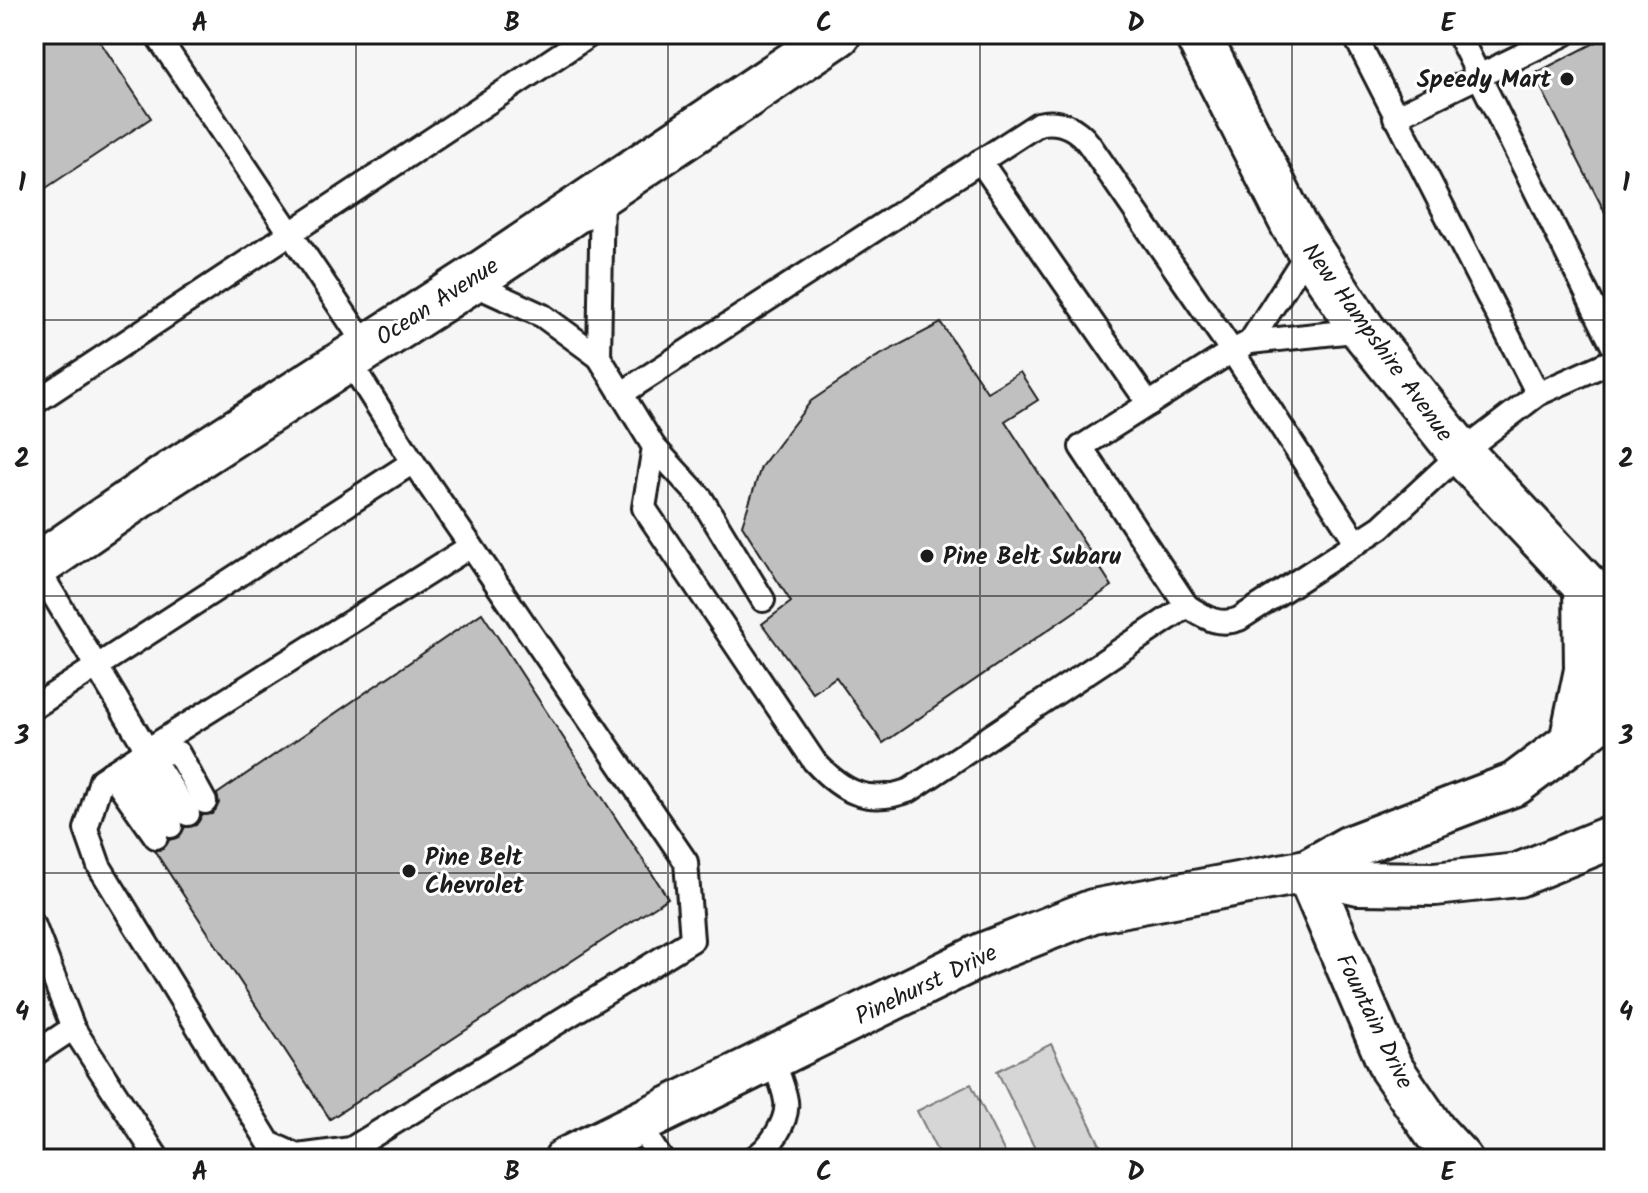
<svg xmlns="http://www.w3.org/2000/svg" width="1648" height="1193" font-family="Kalam,sans-serif">
<rect width="100%" height="100%" fill="#f6f6f6"/>
<filter id="ink" filterUnits="userSpaceOnUse"><feTurbulence type="fractalNoise" baseFrequency=".0125" numOctaves="2"/><feDisplacementMap in="SourceGraphic" scale="16" xChannelSelector="R" yChannelSelector="G"/><feConvolveMatrix kernelMatrix="1 2 1 2 8 2 1 2 1" color-interpolation-filters="sRGB"/></filter>
<g filter="url(#ink)">
<!-- green -->
<g fill="#d6d6d6" stroke="#797979" stroke-width="2">
<path d="M 1051,1044 L 1106,1157 L 1103,1159 L 1040,1159 L 997,1071 Z"/>
<path d="M 971,1084 L 1008,1159 L 941,1159 L 917,1111 Z"/>
</g>
<!-- building -->
<g fill="#c0c0c0" stroke="#1c1c1c" stroke-width="2">
<path d="M 34,34 L 95,34 L 151,118 L 34,196 Z"/>
<path d="M 1612,34 L 1614,34 L 1614,230 L 1534,74 Z"/>
<path d="M 941,323 L 987,392 L 1020,372 L 1038,400 L 1005,421 L 1112,586 L 883,743 L 836,677 L 813,693 L 762,624 L 791,602 L 742,525 L 761,467 L 811,401 L 876,357 Z"/>
<path d="M 482,613 L 668,898 L 330,1119 L 154,850 L 163,849 L 169,840 L 179,837 L 185,827 L 196,825 L 202,815 L 212,814 L 219,803 L 217,794 Z"/>
</g>
<g fill="none" stroke-linecap="round" stroke-linejoin="round">
<defs>
<g id="service">
<path d="M 156,34 L 367,347"/>
<path d="M 1458,34 L 1614,348"/>
<path d="M 1395,117 L 1565,34"/>
<path d="M 980,161 L 1149,404"/>
<path d="M 469,282 L 543,316 L 599,357 L 654,447 L 644,508 L 814,761 C 842,792 868,806 910,790 L 1187,606 L 1081,447 L 1232,351 L 1250,342 L 1363,330"/>
<path d="M 1250,342 L 1309,250"/>
<path d="M 599,357 L 602,191"/>
<path d="M 621,394 L 1038,124 C 1059,119 1076,127 1089,144 L 1232,351 L 1357,543"/>
<path d="M 1538,394 L 1614,360"/>
<path d="M 34,403 L 591,34"/>
<path d="M 654,447 L 701,498 L 763,600"/>
<path d="M 36,566 L 147,750 L 471,546 L 413,462 L 348,359"/>
<path d="M 1187,606 C 1205,617 1218,627 1239,619 L 1381,527 L 1461,453 L 1538,394 L 1354,34"/>
<path d="M 34,707 L 413,462"/>
<path d="M 147,750 L 188,814"/>
<path d="M 129,762 L 171,826"/>
<path d="M 111,773 L 156,837"/>
<path d="M 205,802 L 178,753 L 147,750 L 101,780 L 86,829 L 99,866 L 269,1143 L 298,1156 L 351,1149 L 692,940 L 686,862 L 471,546"/>
<path d="M 34,926 L 73,1028 L 158,1159"/>
<path d="M 34,1054 L 73,1028"/>
<path d="M 638,1124 L 661,1159"/>
<path d="M 752,1159 C 769,1150 789,1121 786,1101 C 784,1087 777,1072 772,1058"/>
</g>
<g id="minor">
<path d="M 1571,742 L 1614,709"/>
<path d="M 1307,871 L 1391,1068 L 1435,1132 L 1460,1159"/>
<path d="M 1307,871 L 1359,883 L 1435,884 L 1518,875 L 1614,836"/>
<path d="M 566,1159 L 984,954 L 1093,911 L 1307,871 L 1350,847 L 1515,784 L 1571,742 L 1586,670 L 1585,585"/>
</g>
<path id="secondary" d="M 1197,34 L 1294,226 L 1363,330 L 1461,453 L 1585,585 L 1614,609"/>
<path id="primary" d="M 34,568 L 169,475 L 469,282 L 838,34"/>
</defs>
<!-- service casing -->
<use href="#service" stroke="#1c1c1c" stroke-width="28"/>
<!-- minor casing -->
<use href="#minor" stroke="#1c1c1c" stroke-width="48"/>
<!-- secondary casing -->
<use href="#secondary" stroke="#1c1c1c" stroke-width="50"/>
<!-- primary casing -->
<use href="#primary" stroke="#1c1c1c" stroke-width="50"/>
<!-- service -->
<use href="#service" stroke="#fff" stroke-width="22"/>
<!-- minor -->
<use href="#minor" stroke="#fff" stroke-width="42"/>
<!-- secondary -->
<use href="#secondary" stroke="#fff" stroke-width="44"/>
<!-- primary -->
<use href="#primary" stroke="#fff" stroke-width="44"/>
</g>
</g>
<!-- grid -->
<path fill="none" stroke="#1c1c1c" stroke-width="2" stroke-opacity="0.55" d="M 356,34 L 356,1159M 668,34 L 668,1159M 980,34 L 980,1159M 1292,34 L 1292,1159M 34,320 L 1614,320M 34,596 L 1614,596M 34,873 L 1614,873"/>
<!-- markers -->
<g fill="#1c1c1c" stroke="#fff" stroke-width="3">
<circle cx="1567" cy="79" r="8"/>
<circle cx="927" cy="556" r="8"/>
<circle cx="409" cy="871" r="8"/>
</g>
<g text-anchor="middle" stroke-width="6" stroke-linejoin="round" paint-order="stroke">
<!-- poi labels -->
<g font-size="24" font-weight="bold" fill="#1c1c1c" stroke="#fff" text-anchor="start">
<text x="1551" y="87" text-anchor="end">Speedy Mart</text>
<text x="943" y="564">Pine Belt Subaru</text>
<text x="425" y="865">Pine Belt<tspan x="425" dy="28">Chevrolet</tspan></text>
</g>
<!-- street labels -->
<g font-size="24" fill="#1c1c1c" stroke="#fff">
<text transform="translate(437 301) rotate(-33)" y="8">Ocean Avenue</text>
<text transform="translate(1378 342) rotate(54)" y="8">New Hampshire Avenue</text>
<text transform="translate(926 984) rotate(-26)" y="8">Pinehurst Drive</text>
<text transform="translate(1375 1021) rotate(64)" y="8">Fountain Drive</text>
</g>
</g>
<!-- margin -->
<rect width="1648" height="1193" fill="none" stroke="#fff" stroke-width="88"/>
<rect x="44" y="44" width="1560" height="1105" fill="none" stroke="#1c1c1c" stroke-width="3"/>
<g font-size="26" text-anchor="middle" font-weight="bold" fill="#1c1c1c">
<text x="200" y="31">A</text>
<text x="512" y="31">B</text>
<text x="824" y="31">C</text>
<text x="1136" y="31">D</text>
<text x="1448" y="31">E</text>
<text x="22" y="191">1</text>
<text x="1626" y="191">1</text>
<text x="22" y="467">2</text>
<text x="1626" y="467">2</text>
<text x="22" y="744">3</text>
<text x="1626" y="744">3</text>
<text x="22" y="1020">4</text>
<text x="1626" y="1020">4</text>
<text x="200" y="1180">A</text>
<text x="512" y="1180">B</text>
<text x="824" y="1180">C</text>
<text x="1136" y="1180">D</text>
<text x="1448" y="1180">E</text>
</g>
</svg>
